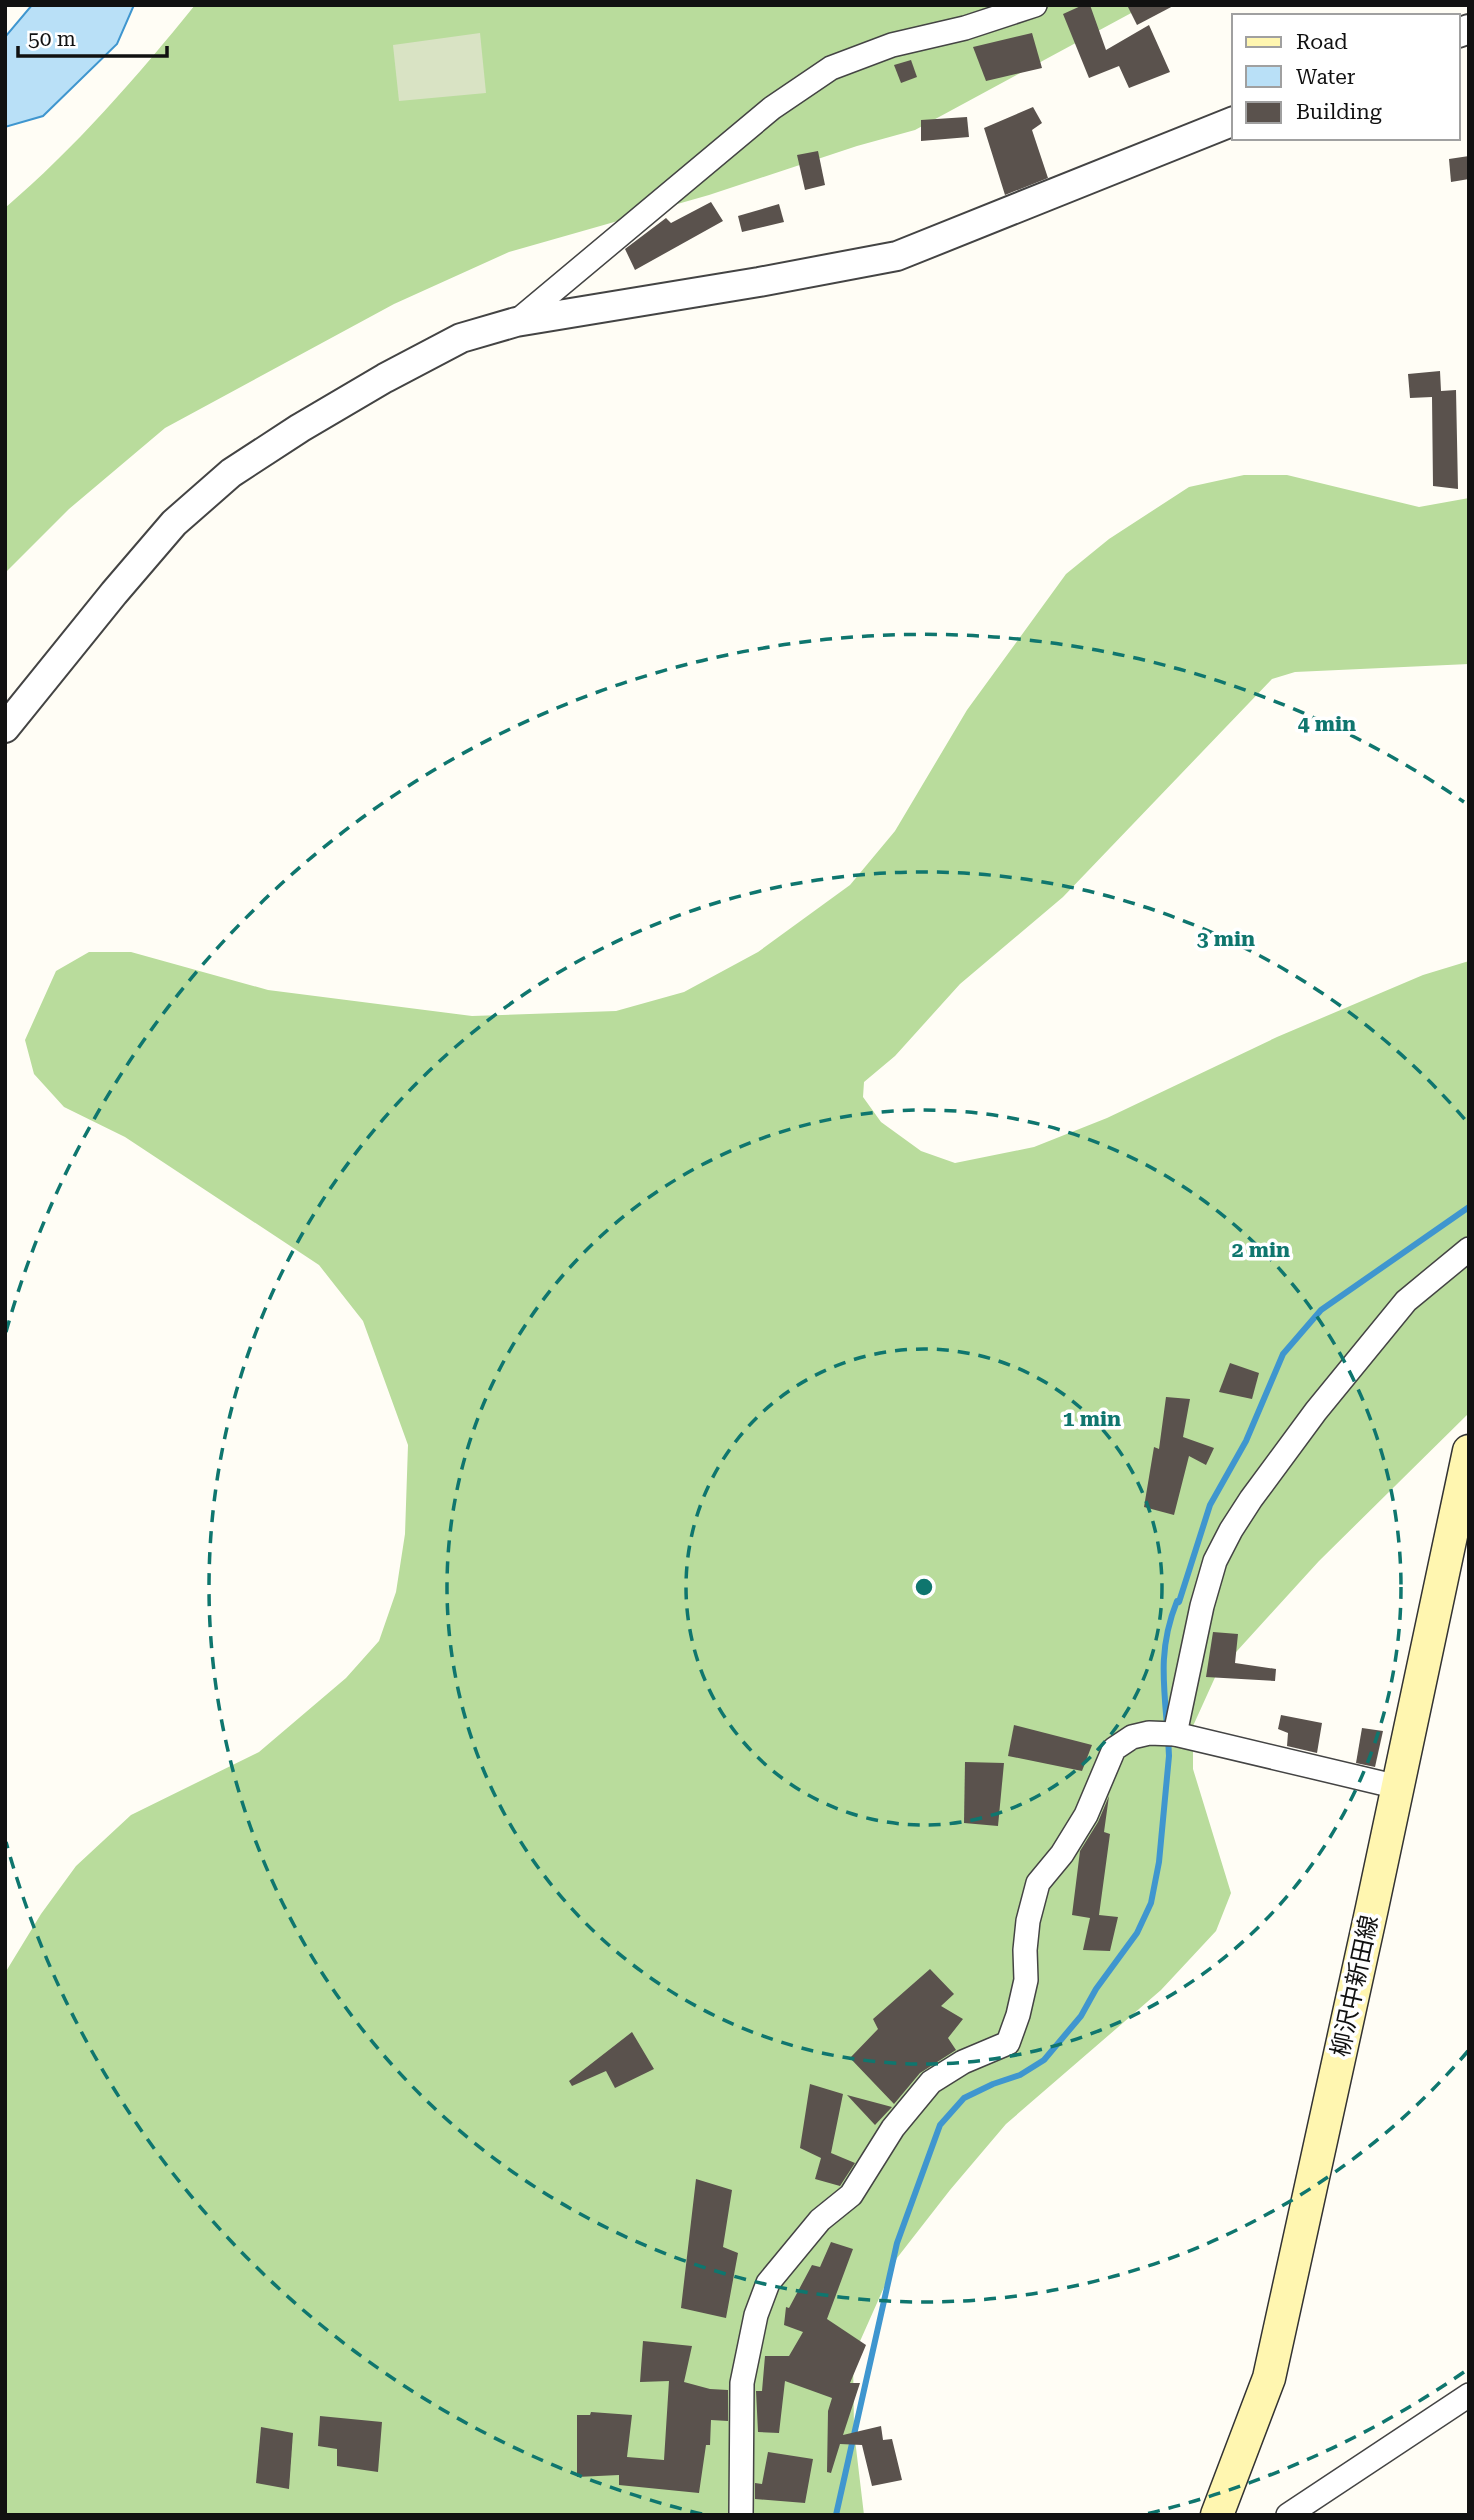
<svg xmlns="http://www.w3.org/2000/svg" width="1474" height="2520" font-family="'Roboto Serif','Noto Sans JP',serif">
<rect width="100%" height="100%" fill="#fffdf5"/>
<!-- forest -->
<g fill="#b9dc9c">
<path d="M 195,5 L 1146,5 L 915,130 L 857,146 L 709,195 L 509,252 L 394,304 L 165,428 L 69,509 L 5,573 L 5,208 C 75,148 137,77 195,5 Z"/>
<path d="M 1244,475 L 1287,475 L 1419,507 L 1469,498 L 1469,664 L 1295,672 L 1272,679 L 1063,897 L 960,984 L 895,1056 L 864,1082 L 863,1097 L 881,1122 L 921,1151 L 955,1163 L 1034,1147 L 1107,1118 L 1277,1037 L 1423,975 L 1469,961 L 1469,1413 L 1319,1561 L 1217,1673 L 1193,1726 L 1193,1769 L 1231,1893 L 1216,1931 L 1161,1990 L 1006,2124 L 950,2190 L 897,2258 L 853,2357 L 854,2431 L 864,2515 L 5,2515 L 5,1973 L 41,1914 L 76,1866 L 131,1815 L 259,1752 L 346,1678 L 379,1641 L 396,1592 L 405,1534 L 408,1445 L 363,1321 L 319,1265 L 125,1137 L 64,1107 L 34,1074 L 25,1040 L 56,971 L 89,952 L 131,952 L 268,990 L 472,1016 L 616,1011 L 684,992 L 758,952 L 850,885 L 895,831 L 967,710 L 1066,574 L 1109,539 L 1189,487 Z"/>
</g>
<!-- cemetery -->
<path fill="#d9e3c4" d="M 480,33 L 486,93 L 399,101 L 393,45 Z"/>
<!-- water -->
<path fill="#b9e0f7" stroke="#3f96cf" stroke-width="2" d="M 32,5 L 134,5 L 117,44 L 43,116 L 5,127 L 5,37 Z"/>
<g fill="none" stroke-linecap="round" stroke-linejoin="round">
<!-- stream -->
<g stroke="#3f96cf" stroke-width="6">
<path d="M 1167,1726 C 1163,1679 1159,1646 1177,1601 L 1179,1602 L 1210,1505 L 1246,1441 L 1283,1354 L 1321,1310 L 1469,1207"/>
<path d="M 836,2515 L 897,2243 L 940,2125 L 964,2098 L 993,2084 L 1020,2075 L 1044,2060 L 1081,2016 L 1096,1989 L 1137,1933 L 1151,1903 L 1159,1862 L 1169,1756 L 1168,1737"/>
</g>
</g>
<!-- building -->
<g fill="#5a524d">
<path d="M 1083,5 L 1090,5 L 1106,50 L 1149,25 L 1170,72 L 1129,88 L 1119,66 L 1089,78 L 1063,14 Z"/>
<path d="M 1127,5 L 1175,5 L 1137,25 Z"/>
<path d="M 1032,33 L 1042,68 L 986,81 L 973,47 Z"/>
<path d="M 911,60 L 917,77 L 901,83 L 894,65 Z"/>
<path d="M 1033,107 L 1042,123 L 1032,130 L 1048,178 L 1005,195 L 984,128 Z"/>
<path d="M 967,117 L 969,137 L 921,141 L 921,120 Z"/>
<path d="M 818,151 L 825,185 L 805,190 L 797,155 Z"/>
<path d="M 1469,156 L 1469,179 L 1451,182 L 1449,159 Z"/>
<path d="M 711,202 L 723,221 L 635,270 L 625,249 L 666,218 L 671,223 Z"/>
<path d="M 779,204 L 784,222 L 742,232 L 738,216 Z"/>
<path d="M 1440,371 L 1441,391 L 1456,390 L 1458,489 L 1433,486 L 1432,397 L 1410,398 L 1408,374 Z"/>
<path d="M 1230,1363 L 1259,1373 L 1252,1399 L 1219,1392 Z"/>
<path d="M 1166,1397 L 1190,1399 L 1183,1437 L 1214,1448 L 1206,1465 L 1189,1456 L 1174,1515 L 1144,1507 L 1154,1447 L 1159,1449 Z"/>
<path d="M 1213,1632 L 1238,1634 L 1235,1663 L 1276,1669 L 1275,1681 L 1206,1677 Z"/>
<path d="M 1281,1715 L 1322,1723 L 1317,1753 L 1287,1746 L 1288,1733 L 1278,1729 Z"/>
<path d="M 1014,1725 L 1092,1745 L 1082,1771 L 1008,1756 Z"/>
<path d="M 1362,1728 L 1383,1731 L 1375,1767 L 1356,1763 Z"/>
<path d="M 965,1762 L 1004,1763 L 998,1826 L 964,1823 Z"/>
<path d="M 1109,1796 L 1104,1832 L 1110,1834 L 1099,1915 L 1118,1917 L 1110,1951 L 1083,1950 L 1090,1918 L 1072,1915 L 1080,1851 L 1098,1822 Z"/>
<path d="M 930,1969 L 954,1994 L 941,2006 L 963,2019 L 948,2038 L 956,2050 L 920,2073 L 894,2104 L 850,2058 L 878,2029 L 873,2019 Z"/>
<path d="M 632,2032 L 654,2069 L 615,2088 L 606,2071 L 572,2086 L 569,2081 Z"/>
<path d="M 810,2084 L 843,2094 L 831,2153 L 855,2163 L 840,2186 L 815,2179 L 821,2158 L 800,2148 Z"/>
<path d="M 847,2095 L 892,2107 L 875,2125 Z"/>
<path d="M 696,2179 L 732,2190 L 723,2247 L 738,2253 L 726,2318 L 681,2308 Z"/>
<path d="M 831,2242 L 853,2249 L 827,2319 L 866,2345 L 850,2383 L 860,2383 L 843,2435 L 881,2426 L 883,2440 L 892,2439 L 902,2480 L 872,2486 L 862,2445 L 840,2444 L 831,2473 L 827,2472 L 828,2411 L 832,2398 L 785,2381 L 779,2433 L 758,2432 L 756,2391 L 762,2391 L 765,2356 L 789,2356 L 803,2332 L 784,2325 L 786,2307 L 789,2308 L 812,2265 L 820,2267 Z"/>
<path d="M 643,2341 L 692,2346 L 684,2382 L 710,2389 L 728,2390 L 728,2421 L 711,2420 L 710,2445 L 706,2445 L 699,2493 L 619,2485 L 619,2475 L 577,2477 L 577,2415 L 590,2415 L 591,2412 L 632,2415 L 627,2457 L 664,2460 L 669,2381 L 640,2382 Z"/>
<path d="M 320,2416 L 382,2422 L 378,2472 L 337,2466 L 337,2449 L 318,2446 Z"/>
<path d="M 261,2427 L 293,2433 L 289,2489 L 256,2483 Z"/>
<path d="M 768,2452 L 813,2459 L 805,2503 L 755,2499 L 755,2483 L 762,2484 Z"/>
</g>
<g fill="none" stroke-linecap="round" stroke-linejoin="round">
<defs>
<g id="minor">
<path d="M 516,322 L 772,108 L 831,68 L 892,45 L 965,28 L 1035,5"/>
<path d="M 1175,1734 L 1202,1606 L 1215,1561 L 1231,1530 L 1251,1499 L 1316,1411 L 1406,1301 L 1469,1249"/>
<path d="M 741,2515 L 742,2383 L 756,2315 L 768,2283 L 820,2220 L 851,2195 L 893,2128 L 931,2082 L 963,2062 L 1008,2043 L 1018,2015 L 1026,1980 L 1025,1950 L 1028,1921 L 1038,1883 L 1062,1854 L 1086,1815 L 1114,1749 L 1132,1737 L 1149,1733 L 1175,1734 L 1398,1787"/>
<path d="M 1288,2515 L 1469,2395"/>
</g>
<g id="tertiary">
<path d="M 1458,33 L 1469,29"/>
<path d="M 5,728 L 114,593 L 174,523 L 231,473 L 300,428 L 385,378 L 461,338 L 516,322 L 759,282 L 897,256 L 1234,121"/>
</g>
<path id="secondary" d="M 1217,2515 L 1269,2378 L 1372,1908 L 1469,1451"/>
</defs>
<!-- minor casing -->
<use href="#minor" stroke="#444" stroke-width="26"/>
<!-- tertiary casing -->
<use href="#tertiary" stroke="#444" stroke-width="32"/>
<!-- secondary casing -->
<use href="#secondary" stroke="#333" stroke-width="35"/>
<!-- minor -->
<use href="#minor" stroke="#fff" stroke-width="23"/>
<!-- tertiary -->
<use href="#tertiary" stroke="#fff" stroke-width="28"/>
<!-- secondary -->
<use href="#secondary" stroke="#fff6b0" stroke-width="32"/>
</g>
<!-- distance rings -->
<g fill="none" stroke="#0f766e" stroke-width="3.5" stroke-dasharray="12 9">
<circle cx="924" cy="1587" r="238"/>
<circle cx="924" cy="1587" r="477"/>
<path d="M1468 2051A715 715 0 1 1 1468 1123"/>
<path d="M1464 2372A953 953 0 0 1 1146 2514M702 2514A953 953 0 0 1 6 1842M6 1332A953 953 0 0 1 1464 802"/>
</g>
<g text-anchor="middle" stroke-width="7" stroke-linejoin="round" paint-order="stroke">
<!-- street labels -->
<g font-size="24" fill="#111" stroke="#fff">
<text transform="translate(1355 1986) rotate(-78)" y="8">柳沢中新田線</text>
</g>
</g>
<circle cx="924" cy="1587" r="10" fill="#0f766e" stroke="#fff" stroke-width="3.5"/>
<g font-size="21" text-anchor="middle" font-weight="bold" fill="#0f766e" stroke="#fff" stroke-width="7" stroke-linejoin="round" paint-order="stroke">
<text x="1327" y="731">4 min</text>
<text x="1226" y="946">3 min</text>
<text x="1261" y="1257">2 min</text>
<text x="1092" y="1426">1 min</text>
</g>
<!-- border -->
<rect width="1474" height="2520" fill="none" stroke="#111111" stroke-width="14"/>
<!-- legend -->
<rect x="1232" y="14" width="228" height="126" fill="#ffffff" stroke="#a0a0a0" stroke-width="2"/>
<rect x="1246" y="37" width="35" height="10" fill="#fff6b0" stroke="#a0a0a0" stroke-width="2"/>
<text x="1296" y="49" font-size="21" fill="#111111">Road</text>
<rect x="1246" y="66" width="35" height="21" fill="#b9e0f7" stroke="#a0a0a0" stroke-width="2"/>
<text x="1296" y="84" font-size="21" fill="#111111">Water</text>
<rect x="1246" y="102" width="35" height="21" fill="#5a524d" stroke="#a0a0a0" stroke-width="2"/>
<text x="1296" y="119" font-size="21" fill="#111111">Building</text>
<!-- scale -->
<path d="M18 46v10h149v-10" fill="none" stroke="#111111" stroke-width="3.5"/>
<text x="28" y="46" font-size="21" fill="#111111" stroke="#ffffff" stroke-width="5" paint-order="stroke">50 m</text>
</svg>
